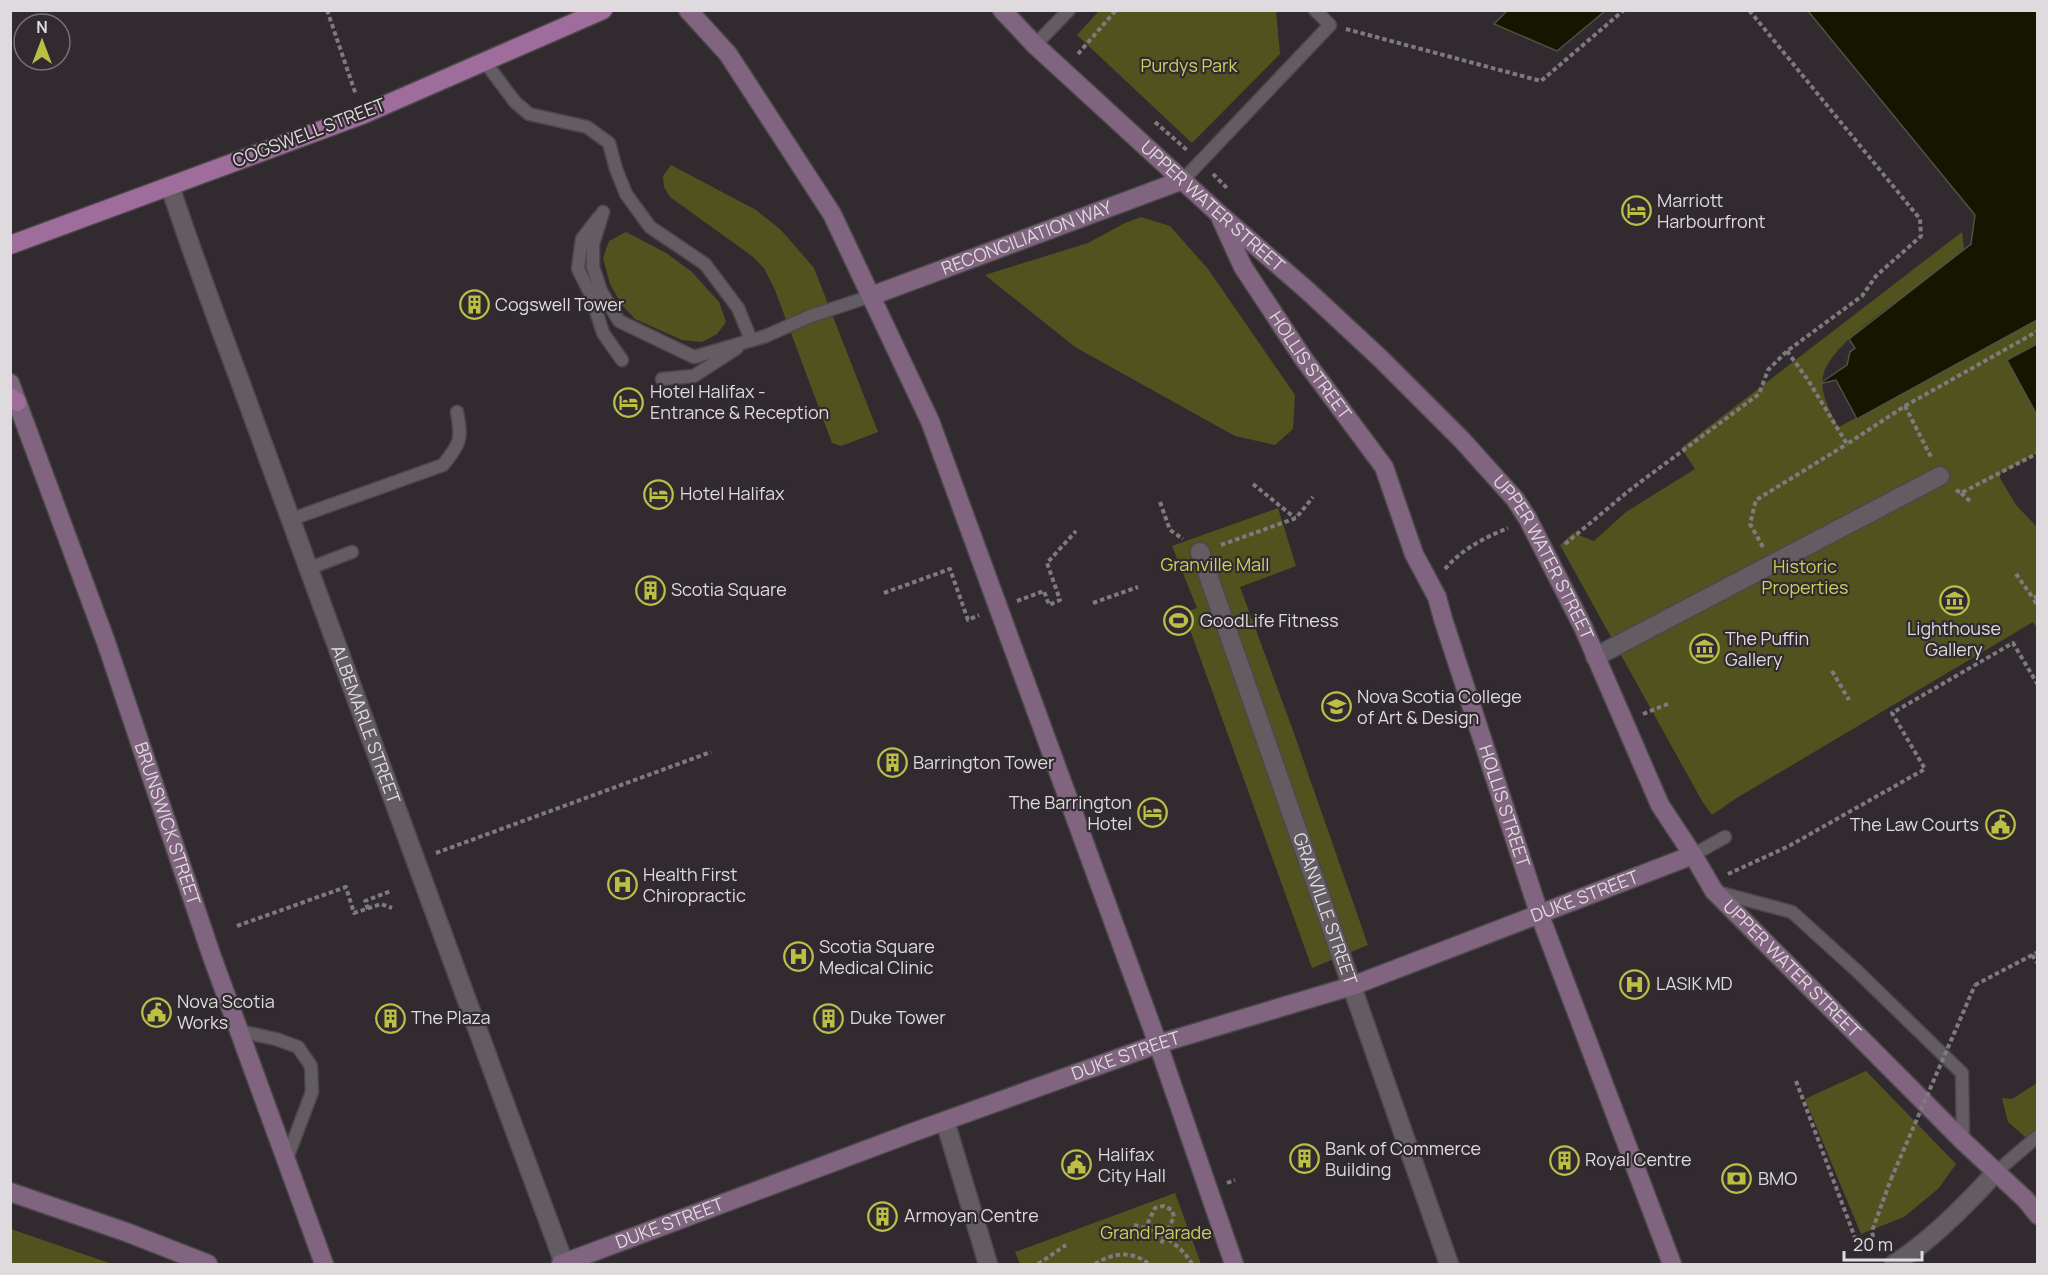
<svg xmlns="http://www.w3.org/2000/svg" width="2048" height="1275" font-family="Manrope,sans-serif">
<rect width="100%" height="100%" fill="#312b30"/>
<!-- green -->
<g fill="#51531e">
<path d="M 1099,11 L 1276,11 L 1280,54 L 1192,143 L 1077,35 Z"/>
<path d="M 671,165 L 756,210 L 781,230 L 814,268 L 878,432 L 841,446 L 832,443 L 775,290 L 764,268 L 752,256 L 670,197 L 664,187 L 663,176 Z"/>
<path d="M 1141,217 L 1170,226 L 1208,269 L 1295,395 L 1293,429 L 1275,445 L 1235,436 L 1075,347 L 985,275 L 1088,243 L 1125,223 Z"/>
<path d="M 626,232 L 666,253 L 692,272 L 719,302 L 726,322 L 717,334 L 702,342 L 682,340 L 635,319 L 622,305 L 610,284 L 603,258 L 609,241 Z"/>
<path d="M 1962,232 L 1964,249 L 1959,260 C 1925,284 1833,336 1823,376 C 1819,391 1831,415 1839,427 L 2037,320 L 2037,344 L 2007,360 L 2037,415 L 2037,453 L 2000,474 L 2000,478 L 2016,505 L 2037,527 L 2037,629 L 2033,622 L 1735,799 L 1712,815 L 1702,801 L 1560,545 L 1573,533 L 1594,541 L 1626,512 L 1695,469 L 1681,448 Z"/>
<path d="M 1278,508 L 1296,566 L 1240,587 L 1291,725 L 1368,945 L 1312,968 L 1184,613 L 1197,608 L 1172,546 Z"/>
<path d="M 1866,1071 L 1956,1164 L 1939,1188 L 1904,1217 L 1861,1234 L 1805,1099 Z"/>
<path d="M 2037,1083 L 2037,1147 L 2008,1122 L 2002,1098 L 2012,1099 Z"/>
<path d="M 1175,1193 L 1201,1264 L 1020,1264 L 1015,1252 Z"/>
<path d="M 10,1229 L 11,1229 L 112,1264 L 11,1264 Z"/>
</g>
<!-- water -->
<g fill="#151500" stroke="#515043" stroke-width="1.5">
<path d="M 1507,11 L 1507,10 L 1605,11 L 1557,51 L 1494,24 Z"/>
<path d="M 1808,11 L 2037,11 L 2037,320 L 1857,419 L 1836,380 L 1819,384 L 1847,365 L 1850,352 L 1855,348 L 1849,339 L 1971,244 L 1975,215 Z"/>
<path d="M 2037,344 L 2037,415 L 2007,360 Z"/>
</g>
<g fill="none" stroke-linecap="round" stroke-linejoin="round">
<defs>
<g id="lane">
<path d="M 1035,45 L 1069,10"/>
<path d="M 485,62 L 515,102 L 529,114 L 587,127 L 609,143 L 616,169 L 626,194 L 650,227 L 705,264 L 738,308 L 751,340"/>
<path d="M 1183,180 L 1330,25 L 1315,10"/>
<path d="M 603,212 L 593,244 L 593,267 L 601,291 L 619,321 L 694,357 L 766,336 L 808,317 L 871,296"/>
<path d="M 599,217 L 582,239 L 578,269 L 591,295 L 603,333 L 622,360"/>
<path d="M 662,379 L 694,376 L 737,348"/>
<path d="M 289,520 L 443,465 C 461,443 462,439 457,412"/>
<path d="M 307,569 L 352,552"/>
<path d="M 1693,855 L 1725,837"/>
<path d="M 1717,892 L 1792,912 L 1857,971 L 1962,1073 L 1963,1141"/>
<path d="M 239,1031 L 276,1039 L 298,1047 L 311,1066 L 312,1092 L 286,1161"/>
<path d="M 1996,1172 L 2038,1136"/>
</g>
<g id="street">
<path id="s1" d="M 170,186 C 196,266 227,345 256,425 C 358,704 460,984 564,1263"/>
<path id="s2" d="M 1200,552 L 1449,1264"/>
<path d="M 1595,657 L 1940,476"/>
<path d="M 945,1121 L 988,1264"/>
<path d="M 1894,1264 C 1929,1242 1968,1203 1996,1172"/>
</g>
<g id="secondary">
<path d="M 688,10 L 728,54 L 832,214 L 930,421 L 1158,1044 L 1234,1264"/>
<path id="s3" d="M 1002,10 L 1035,45 L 1217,212 L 1309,292 L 1381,359 L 1462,440 L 1515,499 L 1528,519 L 1583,627 L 1660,805 L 1693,855 L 1714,891 L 1963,1141 L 2026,1200 L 2038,1215"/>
<path id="s4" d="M 1221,219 L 1243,267 L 1303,358 L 1384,467 L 1414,554 L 1437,597 L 1443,619 L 1539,913 L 1672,1264"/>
<path id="s5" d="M 871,296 L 1183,180"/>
<path id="s6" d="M 10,383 L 106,642 L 211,954 L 324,1264"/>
<path d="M 10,1192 L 126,1232 L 208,1264"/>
<path id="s7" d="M 561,1264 L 911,1133 L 1158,1044 L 1352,986 L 1693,855"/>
</g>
<g id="primary">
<path d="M 10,245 L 362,115 L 603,10"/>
<path d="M 10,397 L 17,402"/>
</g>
</defs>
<!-- lane casing -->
<use href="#lane" stroke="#4c474b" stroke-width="15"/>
<!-- street casing -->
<use href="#street" stroke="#4c474b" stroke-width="21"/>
<!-- secondary casing -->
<use href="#secondary" stroke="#4c474b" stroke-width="21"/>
<!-- primary casing -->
<use href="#primary" stroke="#4c474b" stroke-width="21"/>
<!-- path -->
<g stroke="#7f7a7f" stroke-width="4" stroke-dasharray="4.5 3" stroke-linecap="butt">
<path d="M 327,10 L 356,95"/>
<path d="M 1346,29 L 1541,81 L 1624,10"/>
<path d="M 1078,54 L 1116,10"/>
<path d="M 1155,122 L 1188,151"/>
<path d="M 1213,174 L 1227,188"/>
<path d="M 1787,351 L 1808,380 L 1847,444 L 1905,406 L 1932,459"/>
<path d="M 1905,406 L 2038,331"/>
<path d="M 1253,484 L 1295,518"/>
<path d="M 1956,490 L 1961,493 L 2038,453"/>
<path d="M 1961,493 L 1971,502"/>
<path d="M 1160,502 L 1170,530 L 1183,539"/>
<path d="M 1565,544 L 1631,489 L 1759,394 L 1768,370 L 1787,351 L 1862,296 L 1876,276 L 1921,236 L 1920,219 L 1749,10"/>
<path d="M 1221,545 L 1296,518 L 1313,497"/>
<path d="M 1763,547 L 1750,524 L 1756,500 L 1847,444"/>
<path d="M 1445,569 C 1462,549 1484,538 1508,528"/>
<path d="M 2016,574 L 2033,598"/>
<path d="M 884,593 L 950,569 L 968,620 L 979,615"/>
<path d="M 2038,596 L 2033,598 L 2038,607"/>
<path d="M 1017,601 L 1044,591 L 1049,605 L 1060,600 L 1047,563 L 1076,531"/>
<path d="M 1093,603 L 1138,587"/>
<path d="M 1832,671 L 1849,700"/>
<path d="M 1643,714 L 1670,703"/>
<path d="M 436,853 L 711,752"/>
<path d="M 1728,874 L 1789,846 L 1925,769 L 1892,713 L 2013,643 L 2038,685"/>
<path d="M 368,909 L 365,901 L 391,891"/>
<path d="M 237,926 L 346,887 L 354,913 L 381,904 L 392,908"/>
<path d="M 2032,955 L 2038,964"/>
<path d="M 1975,985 L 2038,952"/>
<path d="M 1796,1081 L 1857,1243"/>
<path d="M 1227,1183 L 1235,1180"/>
<path d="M 1134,1225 C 1157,1231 1180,1243 1192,1264"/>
<path d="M 1141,1237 L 1155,1208 L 1164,1206 L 1172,1210 L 1174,1217 L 1160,1246"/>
<path d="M 1873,1237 L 1872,1231 L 1891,1179"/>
<path d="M 1038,1264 L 1066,1245"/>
<path d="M 1095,1264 C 1112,1253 1132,1250 1149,1264"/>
</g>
<!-- lane -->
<use href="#lane" stroke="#635c63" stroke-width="12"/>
<!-- street -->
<use href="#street" stroke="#635c63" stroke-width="18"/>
<!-- secondary -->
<use href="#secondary" stroke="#81647f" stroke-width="18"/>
<!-- primary -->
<use href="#primary" stroke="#9e6d9b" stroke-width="18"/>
<!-- path-bridge -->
<path stroke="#7f7a7f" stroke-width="4" stroke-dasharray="4.5 3" stroke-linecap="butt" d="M 1891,1179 L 1975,985"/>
</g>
<!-- icons -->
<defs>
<symbol id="hotel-ring" viewBox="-11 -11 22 22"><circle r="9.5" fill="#312b30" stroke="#bcbf43" stroke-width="1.5"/><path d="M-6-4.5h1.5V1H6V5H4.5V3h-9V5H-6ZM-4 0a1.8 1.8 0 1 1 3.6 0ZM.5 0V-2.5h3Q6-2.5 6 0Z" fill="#bcbf43"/></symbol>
<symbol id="building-ring" viewBox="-11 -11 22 22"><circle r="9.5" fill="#312b30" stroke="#bcbf43" stroke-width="1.5"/><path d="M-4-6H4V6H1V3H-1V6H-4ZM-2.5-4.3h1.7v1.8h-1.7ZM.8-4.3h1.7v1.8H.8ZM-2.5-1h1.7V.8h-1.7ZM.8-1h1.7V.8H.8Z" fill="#bcbf43"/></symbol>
<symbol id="museum-ring" viewBox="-11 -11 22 22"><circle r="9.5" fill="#312b30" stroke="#bcbf43" stroke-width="1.5"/><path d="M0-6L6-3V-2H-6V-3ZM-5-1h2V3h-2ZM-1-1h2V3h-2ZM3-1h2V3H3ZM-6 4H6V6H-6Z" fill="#bcbf43"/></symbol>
<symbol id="stadium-ring" viewBox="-11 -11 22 22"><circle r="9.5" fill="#312b30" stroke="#bcbf43" stroke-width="1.5"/><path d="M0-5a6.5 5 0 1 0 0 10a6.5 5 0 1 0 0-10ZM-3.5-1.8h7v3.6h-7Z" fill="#bcbf43"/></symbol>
<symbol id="university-ring" viewBox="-11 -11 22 22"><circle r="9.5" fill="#312b30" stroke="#bcbf43" stroke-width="1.5"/><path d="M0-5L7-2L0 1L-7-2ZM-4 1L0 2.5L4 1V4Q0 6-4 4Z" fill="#bcbf43"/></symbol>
<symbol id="civic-ring" viewBox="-11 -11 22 22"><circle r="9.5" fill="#312b30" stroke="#bcbf43" stroke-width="1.5"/><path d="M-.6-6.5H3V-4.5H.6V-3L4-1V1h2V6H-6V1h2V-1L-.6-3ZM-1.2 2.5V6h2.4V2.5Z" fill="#bcbf43"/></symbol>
<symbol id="hospital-ring" viewBox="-11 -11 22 22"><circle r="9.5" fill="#312b30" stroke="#bcbf43" stroke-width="1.5"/><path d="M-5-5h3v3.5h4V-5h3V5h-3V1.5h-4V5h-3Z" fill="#bcbf43"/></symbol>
<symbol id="bank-ring" viewBox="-11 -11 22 22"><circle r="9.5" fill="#312b30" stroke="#bcbf43" stroke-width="1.5"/><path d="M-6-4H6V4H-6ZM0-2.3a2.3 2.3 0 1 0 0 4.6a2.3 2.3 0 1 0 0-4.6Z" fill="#bcbf43"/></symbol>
</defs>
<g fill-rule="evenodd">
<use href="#hotel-ring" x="1620" y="194" width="33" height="33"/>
<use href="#building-ring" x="458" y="288" width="33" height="33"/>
<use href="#hotel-ring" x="612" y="386" width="33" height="33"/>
<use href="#hotel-ring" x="642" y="478" width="33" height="33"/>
<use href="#building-ring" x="634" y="574" width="33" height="33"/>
<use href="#museum-ring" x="1938" y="584" width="33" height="33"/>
<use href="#stadium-ring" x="1162" y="604" width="33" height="33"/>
<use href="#museum-ring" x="1688" y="632" width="33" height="33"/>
<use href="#university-ring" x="1320" y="690" width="33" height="33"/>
<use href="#building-ring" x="876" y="746" width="33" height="33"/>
<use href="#hotel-ring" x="1136" y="796" width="33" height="33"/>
<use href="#civic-ring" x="1984" y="808" width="33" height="33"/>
<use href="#hospital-ring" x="606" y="868" width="33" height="33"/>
<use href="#hospital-ring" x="782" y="940" width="33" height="33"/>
<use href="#hospital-ring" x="1618" y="968" width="33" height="33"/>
<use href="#civic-ring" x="140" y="996" width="33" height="33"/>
<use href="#building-ring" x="374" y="1002" width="33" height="33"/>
<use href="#building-ring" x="812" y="1002" width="33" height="33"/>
<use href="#building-ring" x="1288" y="1142" width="33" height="33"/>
<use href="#building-ring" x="1548" y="1144" width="33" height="33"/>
<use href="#civic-ring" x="1060" y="1148" width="33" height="33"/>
<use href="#bank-ring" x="1720" y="1162" width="33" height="33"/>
<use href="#building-ring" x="866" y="1200" width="33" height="33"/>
</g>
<g text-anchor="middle" stroke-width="4.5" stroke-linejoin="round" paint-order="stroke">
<!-- park labels -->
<g font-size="18" fill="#cdd05c" stroke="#312b30">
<text x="1189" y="72">Purdys Park</text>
<text x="1215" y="571">Granville Mall</text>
<text x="1805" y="573">Historic<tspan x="1805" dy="21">Properties</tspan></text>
<text x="1156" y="1239">Grand Parade</text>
</g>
<!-- street labels -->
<g font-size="18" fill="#dedade" stroke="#312b30">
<text transform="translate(309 133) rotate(-21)" y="6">COGSWELL STREET</text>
<text dy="6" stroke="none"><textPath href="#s3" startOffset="288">UPPER WATER STREET</textPath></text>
<text dy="6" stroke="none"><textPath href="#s5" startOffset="166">RECONCILIATION WAY</textPath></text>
<text dy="6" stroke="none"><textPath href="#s4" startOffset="172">HOLLIS STREET</textPath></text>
<text dy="6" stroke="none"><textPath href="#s3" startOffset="774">UPPER WATER STREET</textPath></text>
<text dy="6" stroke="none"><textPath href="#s1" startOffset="573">ALBEMARLE STREET</textPath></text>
<text dy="6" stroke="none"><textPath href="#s4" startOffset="658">HOLLIS STREET</textPath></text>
<text dy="6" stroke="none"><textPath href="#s6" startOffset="468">BRUNSWICK STREET</textPath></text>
<text dy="6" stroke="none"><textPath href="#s7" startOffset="1088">DUKE STREET</textPath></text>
<text dy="6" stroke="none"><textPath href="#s2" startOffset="378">GRANVILLE STREET</textPath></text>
<text dy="6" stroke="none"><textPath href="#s3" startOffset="1260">UPPER WATER STREET</textPath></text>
<text dy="6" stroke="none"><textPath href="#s7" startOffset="602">DUKE STREET</textPath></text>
<text dy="6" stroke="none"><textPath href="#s7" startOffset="116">DUKE STREET</textPath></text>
</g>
<!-- poi labels -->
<g font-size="18" fill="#dedade" stroke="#312b30" text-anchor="start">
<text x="1657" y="207">Marriott<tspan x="1657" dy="21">Harbourfront</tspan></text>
<text x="495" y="311">Cogswell Tower</text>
<text x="650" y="398">Hotel Halifax -<tspan x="650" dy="21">Entrance &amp; Reception</tspan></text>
<text x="680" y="500">Hotel Halifax</text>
<text x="671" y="596">Scotia Square</text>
<text x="1200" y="627">GoodLife Fitness</text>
<text x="1954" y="635" text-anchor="middle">Lighthouse<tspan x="1954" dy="21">Gallery</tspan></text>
<text x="1725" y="645">The Puffin<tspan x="1725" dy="21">Gallery</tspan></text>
<text x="1357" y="703">Nova Scotia College<tspan x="1357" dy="21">of Art &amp; Design</tspan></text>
<text x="913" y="769">Barrington Tower</text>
<text x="1132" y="809" text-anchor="end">The Barrington<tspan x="1132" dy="21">Hotel</tspan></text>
<text x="1979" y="831" text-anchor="end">The Law Courts</text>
<text x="643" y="881">Health First<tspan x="643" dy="21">Chiropractic</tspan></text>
<text x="819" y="953">Scotia Square<tspan x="819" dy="21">Medical Clinic</tspan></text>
<text x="1656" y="990">LASIK MD</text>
<text x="177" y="1008">Nova Scotia<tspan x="177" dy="21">Works</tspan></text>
<text x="411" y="1024">The Plaza</text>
<text x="850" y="1024">Duke Tower</text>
<text x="1325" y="1155">Bank of Commerce<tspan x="1325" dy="21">Building</tspan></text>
<text x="1098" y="1161">Halifax<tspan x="1098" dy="21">City Hall</tspan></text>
<text x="1585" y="1166">Royal Centre</text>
<text x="1758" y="1185">BMO</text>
<text x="904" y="1222">Armoyan Centre</text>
</g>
</g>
<!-- border -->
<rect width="2048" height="1275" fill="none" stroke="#dedade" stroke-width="24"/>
<!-- north arrow -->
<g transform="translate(42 42)"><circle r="28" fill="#312b30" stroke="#767176" stroke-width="1.5"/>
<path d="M0-4.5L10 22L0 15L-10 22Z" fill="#bcbf43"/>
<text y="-9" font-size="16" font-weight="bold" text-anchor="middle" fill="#dedade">N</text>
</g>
<!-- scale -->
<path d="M1844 1251v9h78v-9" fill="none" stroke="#dedade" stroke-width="3"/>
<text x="1853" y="1251" font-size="18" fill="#dedade" stroke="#312b30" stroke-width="4.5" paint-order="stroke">20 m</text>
</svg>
